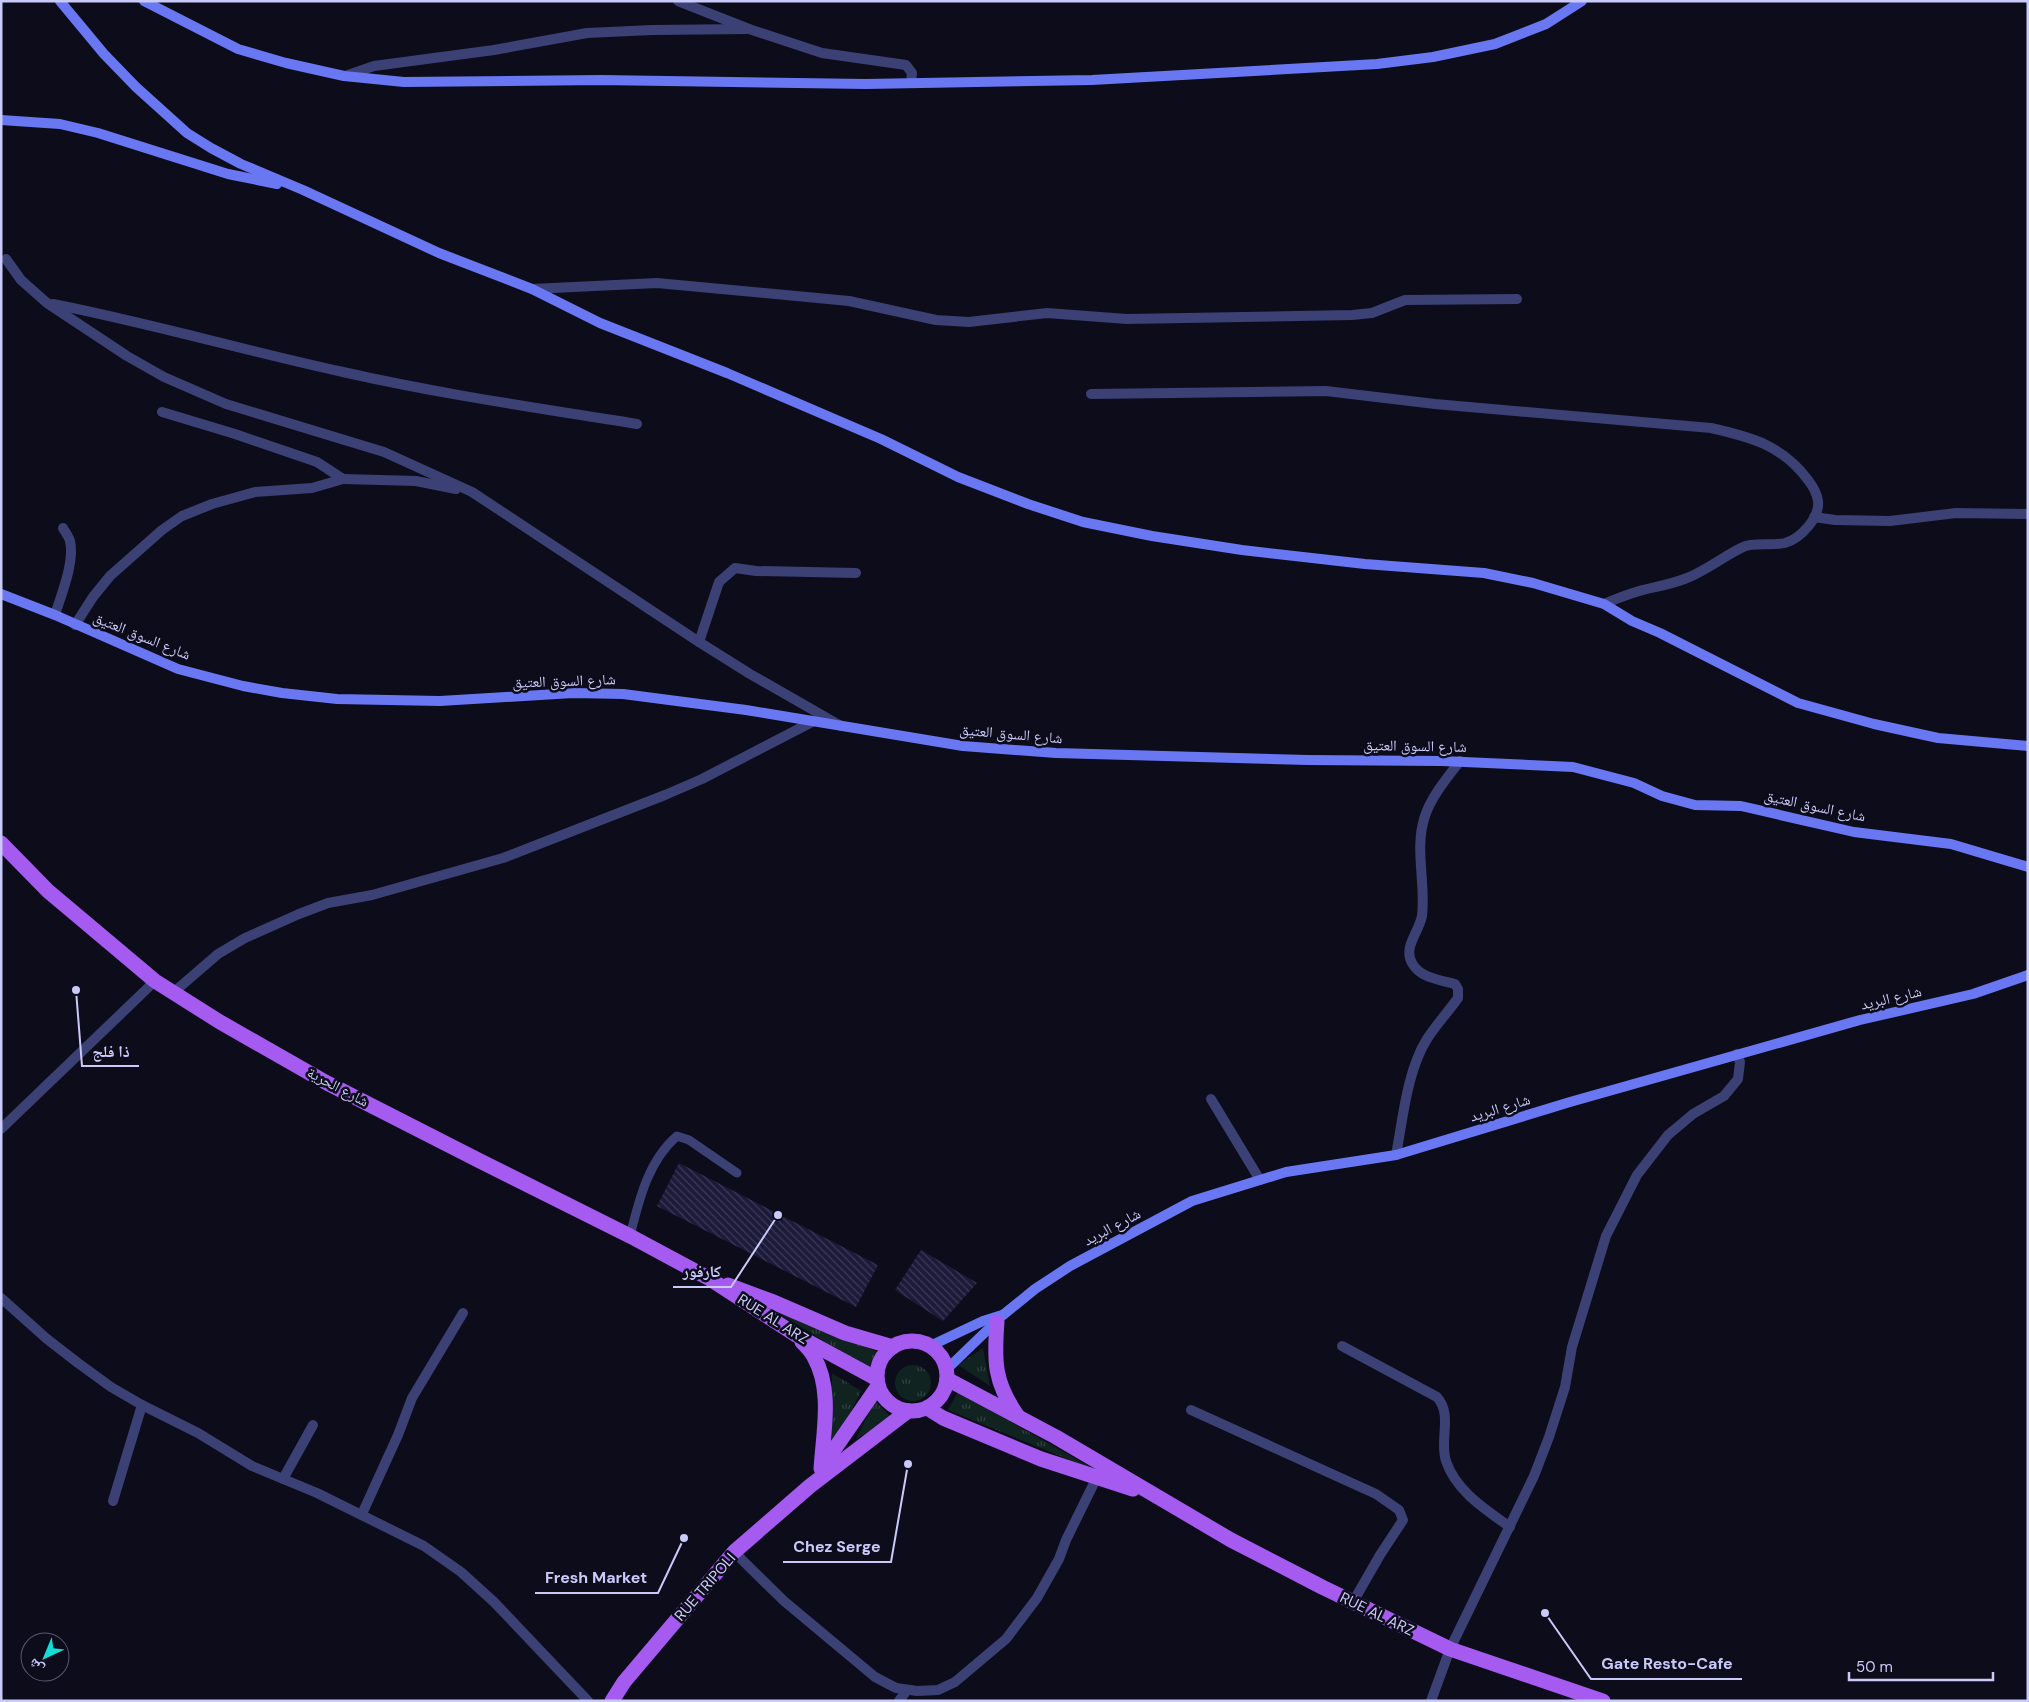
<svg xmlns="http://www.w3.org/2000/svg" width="2029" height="1702" font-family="'DM Sans','Noto Naskh Arabic',sans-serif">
<defs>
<pattern id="grass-tufts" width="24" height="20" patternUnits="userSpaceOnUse" patternTransform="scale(1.25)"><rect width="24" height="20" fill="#102320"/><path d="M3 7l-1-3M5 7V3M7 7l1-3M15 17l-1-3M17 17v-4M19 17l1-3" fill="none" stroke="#314241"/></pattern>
<pattern id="building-back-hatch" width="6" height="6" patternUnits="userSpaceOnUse" patternTransform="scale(1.25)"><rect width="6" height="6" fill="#1c1a39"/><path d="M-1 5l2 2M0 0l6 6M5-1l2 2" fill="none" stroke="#3c3a57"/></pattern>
</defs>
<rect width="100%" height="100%" fill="#0d0c1a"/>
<!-- grass -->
<g fill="url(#grass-tufts)">
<path d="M 757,1300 L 881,1353 L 871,1370 Z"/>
<path d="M 983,1348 L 990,1386 L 958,1365 Z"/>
<circle cx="913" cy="1383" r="18"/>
<path d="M 832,1373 L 861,1391 L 832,1451 Z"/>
<path d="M 958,1392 L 1099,1472 L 948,1410 Z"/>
<path d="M 875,1401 L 892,1418 L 856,1439 Z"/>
</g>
<!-- building -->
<g fill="url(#building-back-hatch)">
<path d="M 679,1163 L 878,1265 L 856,1307 L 657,1206 Z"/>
<path d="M 921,1250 L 977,1283 L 943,1321 L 895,1290 Z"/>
</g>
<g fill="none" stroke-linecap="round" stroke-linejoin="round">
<!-- lane -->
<path stroke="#3b4075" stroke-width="9" d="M 630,1236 C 639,1200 648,1161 677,1136 L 689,1140 L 737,1173"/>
<!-- street -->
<g stroke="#3b4075" stroke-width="10">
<path d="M 678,1 L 749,29 L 822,53 L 906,65 L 912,73 L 911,82"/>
<path d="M 345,76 L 374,66 L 494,50 L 587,33 L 652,30 L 749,29"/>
<path d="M 6,259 L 21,280 L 47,303 L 127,356 L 164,377 L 226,404 L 384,452 L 472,492 L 699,642 L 750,674 L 841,726"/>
<path d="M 532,289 L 657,283 L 849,301 L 936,320 L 969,322 L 1047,313 L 1127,319 L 1352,315 L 1372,313 L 1405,300 L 1517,299"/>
<path d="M 53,304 C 150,323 246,351 343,372 C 440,394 538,408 637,424"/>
<path d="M 1091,394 L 1326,391 L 1435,404 L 1711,428 C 1751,437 1782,445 1808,480 C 1812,485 1817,494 1818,501 C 1820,518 1800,539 1785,543 C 1772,546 1753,542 1743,547 C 1724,556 1707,570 1687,578 C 1670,585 1653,587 1636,592 C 1625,595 1614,600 1604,604"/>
<path d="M 343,479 L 416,481 L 456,489"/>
<path d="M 1814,517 L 1835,520 L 1890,521 L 1956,513 L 2028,514"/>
<path d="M 55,615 C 61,595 75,562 70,541 C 69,537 65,532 63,528"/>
<path d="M 75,625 L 93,597 L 110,576 L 162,530 L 182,516 L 212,504 L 255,492 L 312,488 L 343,479 L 317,462 L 235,434 L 162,412"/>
<path d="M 699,642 L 719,582 L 735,568 L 756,571 L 856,573"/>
<path d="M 174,992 L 218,954 L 245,938 L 299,914 L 328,903 L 372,895 L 503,858 L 665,795 L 702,779 L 812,722"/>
<path d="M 1211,1099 L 1260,1180"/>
<path d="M 1,1129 L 155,981"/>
<path d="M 1396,1155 C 1403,1118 1407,1071 1427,1039 C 1436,1025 1448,1012 1458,998 L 1458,989 L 1455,984 C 1440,980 1420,978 1412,963 C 1403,947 1419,932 1422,916 C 1426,883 1414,848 1425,816 C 1431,797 1447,778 1460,761"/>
<path d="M 1,1298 L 47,1339 L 78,1363 L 111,1387 L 142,1405 L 198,1433 L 252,1466 L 317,1493 L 424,1546 L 461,1572 L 494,1602 L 588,1701"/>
<path d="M 1342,1346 L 1437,1397 C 1453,1415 1439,1440 1446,1461 C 1456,1491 1485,1509 1510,1527"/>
<path d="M 1191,1410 L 1376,1494 L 1399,1510 L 1403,1520 L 1380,1555 L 1353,1602"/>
<path d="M 283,1479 L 313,1425"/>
<path d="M 113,1501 L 142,1405"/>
<path d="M 362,1514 L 398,1435 L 412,1398 L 463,1313"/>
<path d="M 734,1552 L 784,1601 L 875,1677 L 896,1688 L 917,1691 L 938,1690 L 955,1682 L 1006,1639 L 1037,1598 L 1059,1559 L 1066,1540 L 1097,1477"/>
<path d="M 899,1701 L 907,1690"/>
<path d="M 1431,1701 L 1450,1649 L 1534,1476 L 1549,1437 L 1565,1387 L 1572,1347 L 1606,1236 L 1637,1175 L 1668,1135 L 1693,1114 L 1724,1096 L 1738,1079 L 1740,1062 L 1737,1054"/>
</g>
<!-- secondary -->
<g stroke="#6977f2" stroke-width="10">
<path d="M 60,1 L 104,54 L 136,87 L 187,133 L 211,148 L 241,164 L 303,190 L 439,253 L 532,289 L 600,323 L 727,373 L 881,439 L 958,477 L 1028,504 L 1083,522 L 1152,536 L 1242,550 L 1365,564 L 1484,573 L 1533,583 L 1604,604 L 1632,621 L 1660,633 L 1798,703 L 1874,724 L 1938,738 L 2028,746"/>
<path d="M 144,1 L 238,49 L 286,63 L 344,76 L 404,82 L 601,80 L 866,84 L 1092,80 L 1377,64 L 1433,57 L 1495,44 L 1546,24 L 1582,1"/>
<path d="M 1,120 L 60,124 L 98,133 L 228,174 L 277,184"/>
<path d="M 1,594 L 55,615 L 178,669 L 243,686 L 282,693 L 337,699 L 440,701 L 573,693 L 623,694 L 746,710 L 963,746 L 1056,753 L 1308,760 L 1442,761 L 1573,767 L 1634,783 L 1662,796 L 1695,805 L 1741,806 L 1854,832 L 1951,844 L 2028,867"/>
<path d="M 930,1346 L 983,1321 L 1002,1315"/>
<path d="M 946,1370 L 1003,1315 L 1035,1289 L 1070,1266 L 1192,1201 L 1286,1172 L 1396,1155 L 1570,1102 L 1860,1020 L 1973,994 L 2028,975"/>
</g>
<!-- primary -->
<g stroke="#a55af0" stroke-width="15">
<path d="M 1,843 L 48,891 L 155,981 L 220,1022 L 327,1083 L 480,1161 L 630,1236 L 710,1279 L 796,1335 L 877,1379"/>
<path d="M 728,1285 L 771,1301 L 845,1333 L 893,1347"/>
<path d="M 997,1322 C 994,1361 994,1382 1017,1415"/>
<circle cx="912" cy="1376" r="35"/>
<path d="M 802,1342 C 806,1346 811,1351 814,1357 C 833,1390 823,1434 821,1469"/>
<path d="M 947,1379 L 1056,1437 L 1231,1540 L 1322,1587 L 1450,1649 L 1603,1701"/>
<path d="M 927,1408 L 943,1418 L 1041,1459 L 1133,1489"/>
<path d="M 822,1467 L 878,1386"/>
<path d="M 612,1701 L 624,1682 L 734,1552 L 810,1486 L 908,1411"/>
</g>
</g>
<g text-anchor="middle" stroke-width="5" stroke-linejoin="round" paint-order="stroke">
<!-- street labels -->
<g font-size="15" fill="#cacafa" stroke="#0d0c1a">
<text transform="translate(142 636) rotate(22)" y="5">شارع السوق العتيق</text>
<text transform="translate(564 681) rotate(-2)" y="5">شارع السوق العتيق</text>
<text transform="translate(1011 734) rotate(5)" y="5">شارع السوق العتيق</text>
<text transform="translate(1415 746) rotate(1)" y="5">شارع السوق العتيق</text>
<text transform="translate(1815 806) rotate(12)" y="5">شارع السوق العتيق</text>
<text transform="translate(1891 998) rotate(-13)" y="5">شارع البريد</text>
<text transform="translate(338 1087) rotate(28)" y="5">شارع الحرية</text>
<text transform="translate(1500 1108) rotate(-17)" y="5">شارع البريد</text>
<text transform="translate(1112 1227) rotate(-28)" y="5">شارع البريد</text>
<text transform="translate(773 1319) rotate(32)" y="5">RUE AL ARZ</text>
<text transform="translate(705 1587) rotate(-49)" y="5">RUE TRIPOLI</text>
<text transform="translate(1377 1614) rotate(26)" y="5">RUE AL ARZ</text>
</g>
</g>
<!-- callouts -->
<path fill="none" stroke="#cacafa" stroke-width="2" d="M76 990L82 1066H139M778 1215L731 1287H673M908 1464L891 1562H783M684 1538L658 1593H535M1545 1613L1591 1679H1742"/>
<g fill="#cacafa" stroke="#0d0c1a" stroke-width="2">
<circle cx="76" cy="990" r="5"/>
<circle cx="778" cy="1215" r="5"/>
<circle cx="908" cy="1464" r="5"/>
<circle cx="684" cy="1538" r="5"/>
<circle cx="1545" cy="1613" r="5"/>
</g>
<g font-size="16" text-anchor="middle" font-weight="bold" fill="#cacafa" stroke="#0d0c1a" stroke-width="5" stroke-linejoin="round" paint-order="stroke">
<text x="111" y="1057">ذا فلج</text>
<text x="702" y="1277">كارفور</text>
<text x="837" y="1552">Chez Serge</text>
<text x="596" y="1583">Fresh Market</text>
<text x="1667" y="1669">Gate Resto-Cafe</text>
</g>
<!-- border -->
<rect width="2029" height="1702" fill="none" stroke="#cacafa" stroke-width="5"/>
<!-- north arrow -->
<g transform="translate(45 1657) rotate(224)"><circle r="24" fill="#0d0c1a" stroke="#595874"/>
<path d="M0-4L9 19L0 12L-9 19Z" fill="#14dcd7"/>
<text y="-8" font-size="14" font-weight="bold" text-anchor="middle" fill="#cacafa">ش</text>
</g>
<!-- scale -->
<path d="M1849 1672v8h144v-8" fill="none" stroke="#cacafa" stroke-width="2.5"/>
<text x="1856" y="1672" font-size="15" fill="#cacafa" stroke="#0d0c1a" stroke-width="4" paint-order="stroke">50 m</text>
</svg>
